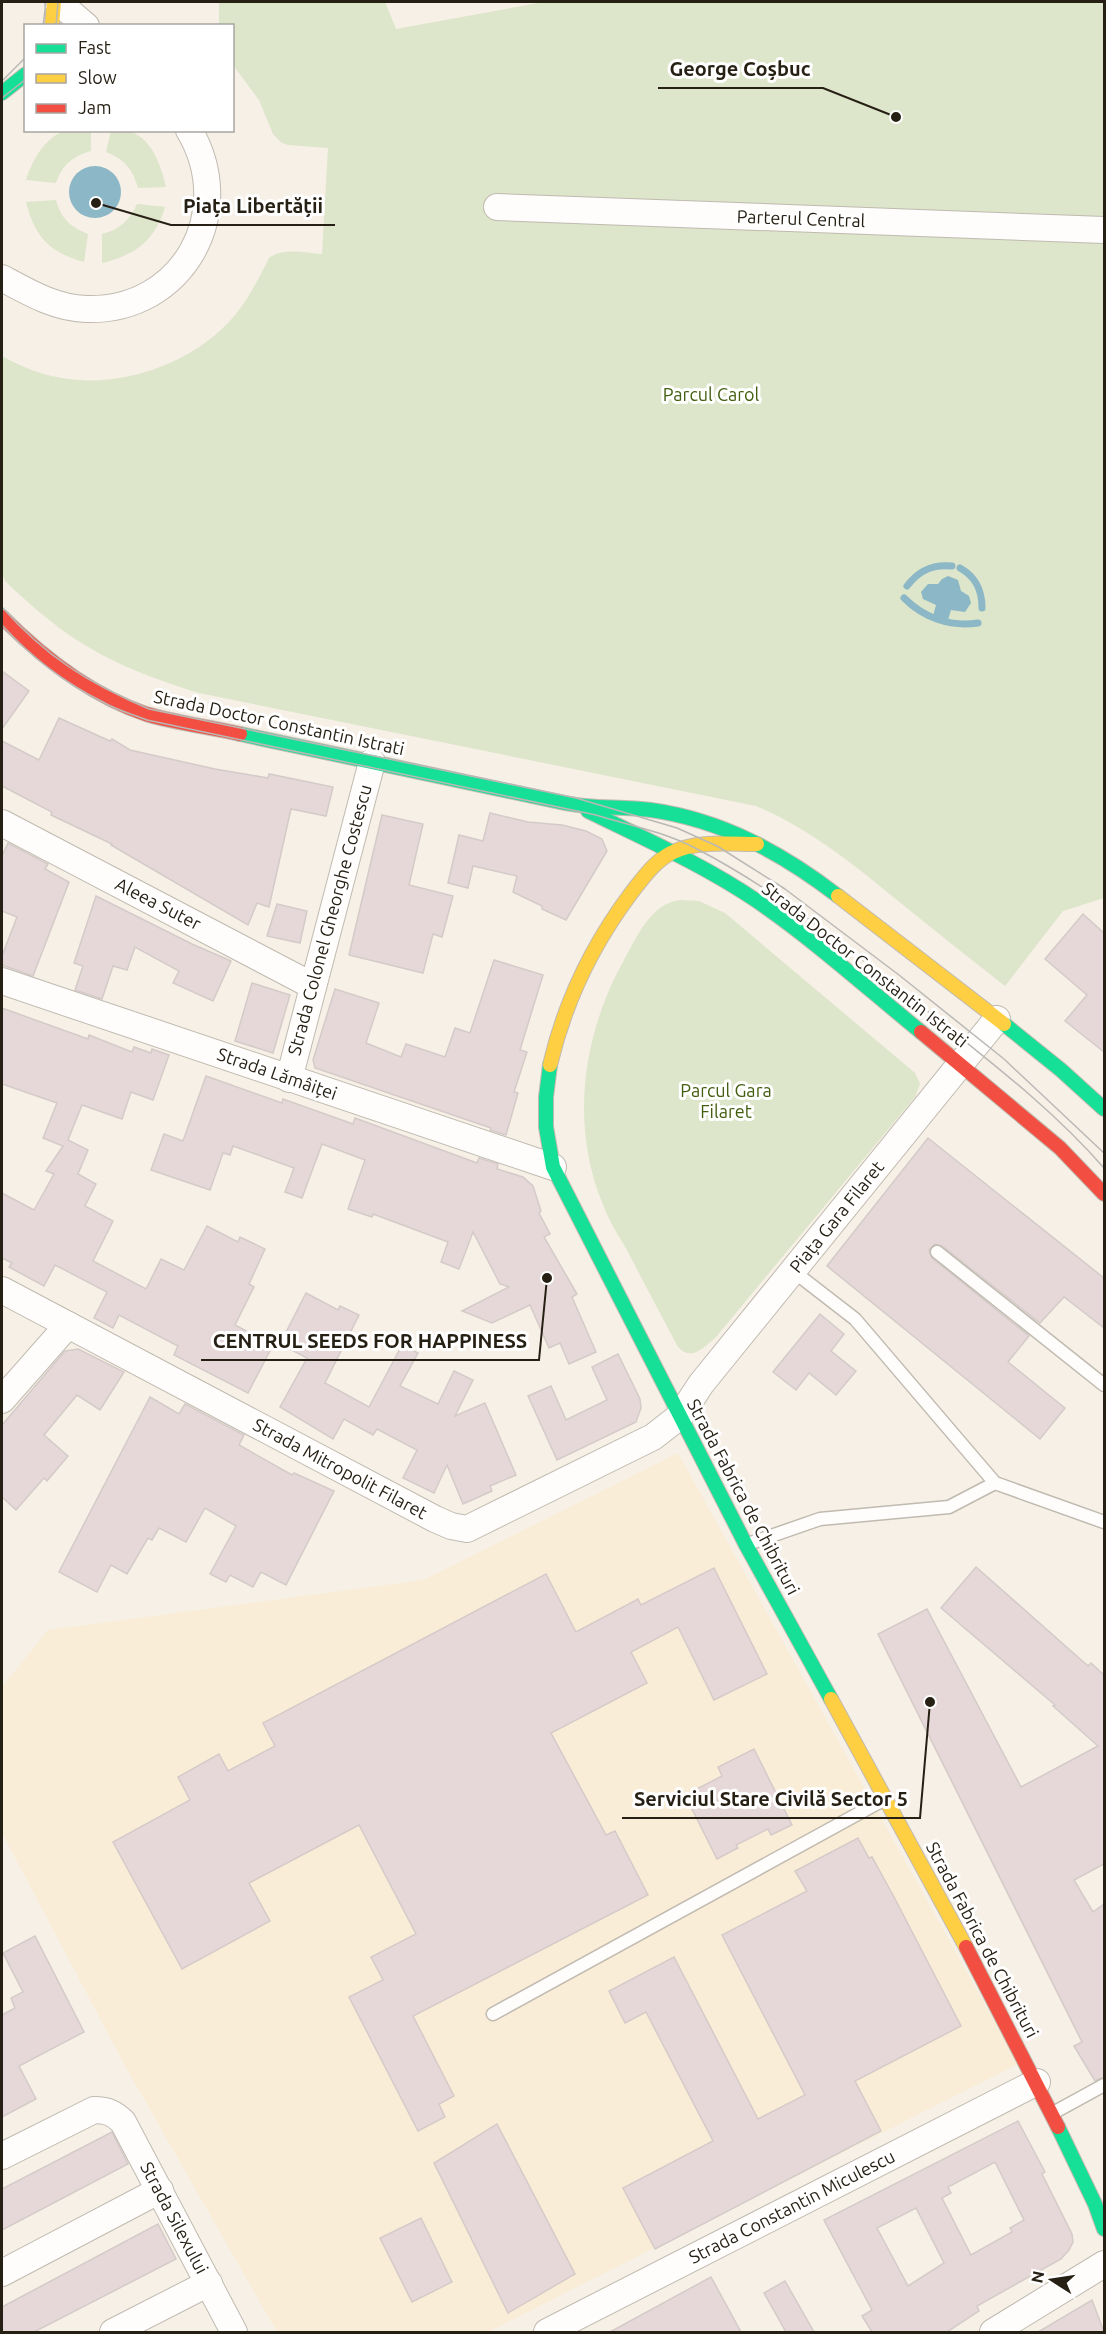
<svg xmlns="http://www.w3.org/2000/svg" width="1106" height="2334" font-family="Ubuntu,sans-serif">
<rect width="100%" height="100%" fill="#f6f0e6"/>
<!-- built -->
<path fill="#faedd7" d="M 678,1453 L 1018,2064 L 488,2332 L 277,2332 L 124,2064 L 2,1833 L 2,1687 L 48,1630 L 423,1580 Z"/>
<!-- green -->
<g fill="#dde5ca">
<path d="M 219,2 L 385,2 L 396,29 L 544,2 L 1104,2 L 1104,898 L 1063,911 L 1005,986 C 969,958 933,929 897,900 C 853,864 808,828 756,806 L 199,693 C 147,677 95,657 52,622 C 36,610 21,596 6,582 L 2,575 L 2,356 C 20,366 41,375 62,378 C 123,389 197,362 236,314 C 250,296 259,278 269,258 C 283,247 306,253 322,254 L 328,148 L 288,145 L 282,143 L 273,134 L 259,100 L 233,65 L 232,26 L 219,25 Z"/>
<path d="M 63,131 L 91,131 L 91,151 C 73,156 62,165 56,183 L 26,180 C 33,159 43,141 63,131 Z"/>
<path d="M 111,131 C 117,130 125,129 130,131 C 153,140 161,166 166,187 L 138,188 C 133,169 124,159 106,152 Z"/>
<path d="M 56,200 C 61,219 71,227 88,234 L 84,262 C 49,252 35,237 26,202 Z"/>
<path d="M 137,204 L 165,207 C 155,241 135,255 102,263 L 102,234 C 119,230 130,220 137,204 Z"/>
<path d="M 680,900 L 699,901 L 725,913 L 915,1073 L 920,1084 L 915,1097 L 716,1337 C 704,1347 692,1362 678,1347 C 661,1315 644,1283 627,1250 C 618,1235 608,1219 602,1202 C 570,1123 583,1033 624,960 C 637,937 650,904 680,900 Z"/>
</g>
<!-- water -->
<g fill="#8bb7c6">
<circle cx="95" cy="192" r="26"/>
<path d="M 948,576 L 958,580 L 961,591 L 969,596 L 971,603 L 965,612 L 951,610 L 948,620 L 933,616 L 936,605 L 923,599 L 921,592 L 928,584 L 938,584 L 942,579 Z"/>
</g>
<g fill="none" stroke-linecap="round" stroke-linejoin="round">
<!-- stream -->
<g stroke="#8bb7c6" stroke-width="7">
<path d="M 960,568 C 976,577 982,590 982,608"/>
<path d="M 907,586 C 919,570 933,564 952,566"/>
<path d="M 904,598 C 924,618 950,627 978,623"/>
</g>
</g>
<!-- building -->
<g fill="#e6d8d8" stroke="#d4cbc9" stroke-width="1.5" fill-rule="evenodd">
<path d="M 2,671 L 29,691 L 2,729 Z"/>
<path d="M 59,718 L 110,741 L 112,739 L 130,750 L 215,769 L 268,778 L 269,774 L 333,787 L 326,816 L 291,809 L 269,907 L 257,903 L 248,925 L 111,845 L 112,844 L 51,815 L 52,812 L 2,786 L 2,741 L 39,760 Z"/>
<path d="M 490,813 L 528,822 L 562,825 L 586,831 L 602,839 L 607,851 L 566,920 L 542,909 L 542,906 L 513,892 L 517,876 L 473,866 L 468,888 L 448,883 L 459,835 L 483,841 Z"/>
<path d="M 382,815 L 423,824 L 409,885 L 453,896 L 442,937 L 433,934 L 423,973 L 349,955 Z"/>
<path d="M 8,843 L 48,864 L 45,869 L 69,882 L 33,976 L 2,965 L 2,956 L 17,917 L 2,911 L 2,856 Z"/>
<path d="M 96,896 L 192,944 L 231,961 L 213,1001 L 173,983 L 179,971 L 135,947 L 127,970 L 113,966 L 102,999 L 75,990 L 83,966 L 74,963 Z"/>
<path d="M 277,904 L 307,911 L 300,943 L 267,936 Z"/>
<path d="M 1083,914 L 1104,933 L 1104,1052 L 1065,1021 L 1087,995 L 1045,959 Z"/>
<path d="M 494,960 L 543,975 L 520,1050 L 527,1052 L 514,1092 L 518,1093 L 506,1135 L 490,1130 L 491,1128 L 315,1068 L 313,1060 L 335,989 L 379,1003 L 366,1043 L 401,1057 L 406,1044 L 445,1057 L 455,1028 L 470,1033 Z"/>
<path d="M 252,983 L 290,995 L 273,1053 L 235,1041 Z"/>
<path d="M 2,1008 L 88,1039 L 89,1035 L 132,1052 L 134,1047 L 151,1053 L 152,1049 L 169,1055 L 153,1100 L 131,1092 L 122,1119 L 82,1105 L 68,1140 L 88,1150 L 78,1174 L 96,1184 L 85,1206 L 113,1221 L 93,1261 L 146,1289 L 161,1259 L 184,1270 L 207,1226 L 238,1242 L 240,1237 L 265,1249 L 249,1284 L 254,1287 L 235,1325 L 273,1345 L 248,1393 L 174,1355 L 178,1346 L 119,1315 L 113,1328 L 94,1318 L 107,1292 L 55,1265 L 44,1286 L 9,1267 L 12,1263 L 2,1258 L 2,1193 L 34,1210 L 54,1174 L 46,1171 L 63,1146 L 43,1138 L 57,1103 L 2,1084 Z"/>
<path d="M 206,1076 L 282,1103 L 283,1099 L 353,1124 L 355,1118 L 477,1163 L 479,1158 L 498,1164 L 497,1169 L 523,1177 L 533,1186 L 541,1211 L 539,1213 L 550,1234 L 544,1237 L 577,1294 L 572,1297 L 596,1352 L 569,1364 L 560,1343 L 549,1348 L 530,1305 L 492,1323 L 462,1311 L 509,1287 L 500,1284 L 473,1232 L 459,1269 L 441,1262 L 448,1242 L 373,1214 L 372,1217 L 348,1209 L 365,1160 L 322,1144 L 302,1198 L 285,1192 L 294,1168 L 233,1146 L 230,1155 L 223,1153 L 210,1190 L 151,1170 L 164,1134 L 183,1141 Z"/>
<path d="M 928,1138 L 1104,1278 L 1104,1328 L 1064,1297 L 1040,1323 L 942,1246 L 935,1244 L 929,1250 L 932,1258 L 1029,1336 L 1008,1362 L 1065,1408 L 1040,1439 L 827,1266 Z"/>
<path d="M 306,1293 L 338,1310 L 340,1306 L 359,1315 L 325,1383 L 369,1407 L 402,1345 L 418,1353 L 400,1386 L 438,1404 L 454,1371 L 473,1380 L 455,1416 L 485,1403 L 516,1475 L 490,1486 L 492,1491 L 463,1504 L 447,1465 L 434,1493 L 403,1478 L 417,1450 L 377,1429 L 373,1435 L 344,1419 L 333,1439 L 280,1407 L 307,1358 L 280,1344 Z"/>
<path d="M 820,1314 L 844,1334 L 831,1351 L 856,1371 L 836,1395 L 809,1373 L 796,1390 L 773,1372 Z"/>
<path d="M 78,1349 L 124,1372 L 100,1410 L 77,1395 L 44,1435 L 68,1456 L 47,1481 L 44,1478 L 16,1510 L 2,1497 L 2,1425 L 65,1351 Z"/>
<path d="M 618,1354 L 640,1399 L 641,1408 L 636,1422 L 557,1460 L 528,1396 L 551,1386 L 566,1420 L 607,1400 L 592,1367 Z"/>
<path d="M 150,1397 L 179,1414 L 185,1404 L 244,1435 L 239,1445 L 292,1475 L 294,1473 L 334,1491 L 286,1585 L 261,1572 L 253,1587 L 230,1575 L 226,1582 L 210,1574 L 236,1526 L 205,1508 L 186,1542 L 159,1528 L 152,1540 L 148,1538 L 127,1574 L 111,1565 L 97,1592 L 59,1572 Z"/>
<path d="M 976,1567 L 1088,1666 L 1091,1663 L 1104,1675 L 1104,1864 L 1074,1880 L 1093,1912 L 1104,1904 L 1104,2077 L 1095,2081 L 1074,2046 L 1082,2042 L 878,1634 L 927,1609 L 1021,1787 L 1098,1746 L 1053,1706 L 1055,1705 L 941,1608 Z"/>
<path d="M 714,1568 L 767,1674 L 714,1700 L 678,1627 L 631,1652 L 647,1683 L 551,1733 L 606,1835 L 615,1831 L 648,1895 L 413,2016 L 454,2096 L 439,2104 L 445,2117 L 418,2131 L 349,1997 L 383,1980 L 371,1957 L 416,1934 L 359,1825 L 249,1883 L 270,1921 L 182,1969 L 113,1842 L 190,1800 L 178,1777 L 219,1754 L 228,1771 L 275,1746 L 263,1723 L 546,1574 L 576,1632 L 638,1599 L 641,1605 Z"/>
<path d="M 754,1749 L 792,1825 L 771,1835 L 768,1829 L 736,1845 L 738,1848 L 717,1859 L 685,1795 L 722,1776 L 718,1767 Z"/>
<path d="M 858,1838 L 869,1858 L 872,1857 L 894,1897 L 961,2026 L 855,2081 L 881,2131 L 655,2249 L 623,2188 L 713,2141 L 646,2012 L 625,2023 L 609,1991 L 674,1957 L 758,2119 L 805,2095 L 722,1935 L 807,1891 L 795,1871 Z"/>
<path d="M 35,1936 L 84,2032 L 19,2066 L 36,2099 L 2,2117 L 2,2015 L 15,2008 L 11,1998 L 23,1992 L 3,1953 Z"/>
<path d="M 1018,2121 L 1045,2172 L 1042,2174 L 1072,2234 L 1073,2242 L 1069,2250 L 1061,2259 L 977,2306 L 979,2311 L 947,2332 L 872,2332 L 862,2316 L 872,2310 L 824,2220 ZM 995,2162 L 1024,2220 L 1010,2228 L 1012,2232 L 971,2255 L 942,2198 L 951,2193 L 948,2187 ZM 916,2208 L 944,2263 L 908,2286 L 877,2228 Z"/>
<path d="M 497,2124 L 575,2274 L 508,2313 L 434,2163 Z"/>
<path d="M 112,2132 L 128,2164 L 2,2230 L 2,2189 Z"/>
<path d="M 421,2218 L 452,2282 L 412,2302 L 380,2238 Z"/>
<path d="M 158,2224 L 176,2259 L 34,2332 L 2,2332 L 2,2307 Z"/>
<path d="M 711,2277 L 741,2332 L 610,2332 Z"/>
<path d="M 785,2281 L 814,2332 L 786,2332 L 764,2293 Z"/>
<path d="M 1092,2300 L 1104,2332 L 1038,2332 Z"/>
</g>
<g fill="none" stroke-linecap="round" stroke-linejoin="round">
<defs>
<g id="lane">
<path d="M 937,1252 L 1104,1385"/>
<path d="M 793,1271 L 855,1319 L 995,1483 L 1104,1522"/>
<path d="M 748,1544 L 820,1519 L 949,1507 L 995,1483"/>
<path d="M 493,2014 L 885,1799"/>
<path d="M 1053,2113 L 1104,2085"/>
</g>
<g id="street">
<path d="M 58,2 L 86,26"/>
<path d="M 497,207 L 1104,230"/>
<path d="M 2,278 C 28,292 55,308 86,309 C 183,312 238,212 189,130"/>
<path d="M 2,823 L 313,986"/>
<path d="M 2,981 L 553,1167"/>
<path d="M 289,1079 L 372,762"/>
<path d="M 2,1290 L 435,1519 L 451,1526 L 467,1529 L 653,1437 L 680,1416 L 701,1384 L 997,1019"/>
<path d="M 2,1400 L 68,1325"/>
<path d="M 2,2156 L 94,2110 C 107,2110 114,2113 123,2122 L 234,2332"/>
<path d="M 2,2273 L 160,2190"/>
<path d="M 113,2332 L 209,2283"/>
<path d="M 547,2332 L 1037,2082"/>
<path d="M 993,2332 L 1104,2264"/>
</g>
<g id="fast">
<path d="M 2,93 L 26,74"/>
<path d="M 240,734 C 349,757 457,780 565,803 C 593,809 622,806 651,810 C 722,820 782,853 838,896"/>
<path d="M 588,811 C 645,839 704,865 757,901 C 814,940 867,988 921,1032"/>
<path d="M 1004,1024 L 1061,1070 L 1104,1109"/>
<path d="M 550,1065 L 546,1097 L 546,1127 L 553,1167 L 746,1545 L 831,1699"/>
<path d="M 1058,2127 L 1095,2204 L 1104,2229"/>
</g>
<g id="slow">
<path d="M 52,26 L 54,2"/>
<path d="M 838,896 L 1004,1024"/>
<path d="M 550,1065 C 565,1001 592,945 632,892 C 643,878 654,862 671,853 C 696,840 729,844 757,844"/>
<path d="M 831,1699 L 966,1947"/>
</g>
<g id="jam">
<path d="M 2,617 C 43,658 90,695 146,714 C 176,723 210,727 240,734"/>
<path d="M 921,1032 L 1060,1148 L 1104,1194"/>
<path d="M 966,1947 L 1058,2127"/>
</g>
</defs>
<!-- lane casing -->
<use href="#lane" stroke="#c0bab0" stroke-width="15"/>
<!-- street casing -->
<use href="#street" stroke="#c0bab0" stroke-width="28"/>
<!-- fast casing -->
<use href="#fast" stroke="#c0bab0" stroke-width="16"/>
<!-- slow casing -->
<use href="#slow" stroke="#c0bab0" stroke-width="16"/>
<!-- jam casing -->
<use href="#jam" stroke="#c0bab0" stroke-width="16"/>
<!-- lane -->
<use href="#lane" stroke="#fefdfb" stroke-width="12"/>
<!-- street -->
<use href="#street" stroke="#fefdfb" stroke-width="26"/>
<!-- fast -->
<use href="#fast" stroke="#16e098" stroke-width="14"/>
<!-- slow -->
<use href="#slow" stroke="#ffcf43" stroke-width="14"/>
<!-- jam -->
<use href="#jam" stroke="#f24e42" stroke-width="14"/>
<!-- tram -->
<g stroke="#bab8b6" stroke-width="1.5">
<path d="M 43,26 L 46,2"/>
<path d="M 56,26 L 58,2"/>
<path d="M 2,81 L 26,57"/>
<path d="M 2,98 L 26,79"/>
<path d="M 2,607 C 45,656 89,684 149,709 L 576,798 L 677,828 L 717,846 L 785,889 L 899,975 L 1004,1059 L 1104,1153"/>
<path d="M 2,625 C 30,656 65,683 103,702 C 116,710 132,714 147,720 L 596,815 C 629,825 664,832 695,848 C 777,890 849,949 921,1006 C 984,1057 1051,1107 1104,1168"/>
</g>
</g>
<g text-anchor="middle" stroke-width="6" stroke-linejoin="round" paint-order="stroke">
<!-- street labels -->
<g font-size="18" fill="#261f13" stroke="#fff">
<text transform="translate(801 219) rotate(2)" y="6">Parterul Central</text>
<text transform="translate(279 723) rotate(12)" y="6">Strada Doctor Constantin Istrati</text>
<text transform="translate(158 904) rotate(27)" y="6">Aleea Suter</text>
<text transform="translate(330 920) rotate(-75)" y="6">Strada Colonel Gheorghe Costescu</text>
<text transform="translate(865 965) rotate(38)" y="6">Strada Doctor Constantin Istrati</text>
<text transform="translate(277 1074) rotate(19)" y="6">Strada Lămâiței</text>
<text transform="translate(837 1217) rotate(-51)" y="6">Piața Gara Filaret</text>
<text transform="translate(340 1469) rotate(28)" y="6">Strada Mitropolit Filaret</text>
<text transform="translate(743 1497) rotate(62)" y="6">Strada Fabrica de Chibrituri</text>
<text transform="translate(982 1940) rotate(62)" y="6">Strada Fabrica de Chibrituri</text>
<text transform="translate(792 2207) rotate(-27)" y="6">Strada Constantin Miculescu</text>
<text transform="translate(174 2218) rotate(62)" y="6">Strada Silexului</text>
</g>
<!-- park labels -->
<g font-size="18" fill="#425e0e" stroke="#fff">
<text x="711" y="401">Parcul Carol</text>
<text x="726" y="1097">Parcul Gara<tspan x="726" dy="21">Filaret</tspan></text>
</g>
</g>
<!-- callouts -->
<path fill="none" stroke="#261f13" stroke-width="2" d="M896 117L823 88H658M96 203L171 225H335M547 1278L539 1360H201M930 1702L920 1818H622"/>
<g fill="#261f13" stroke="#fff" stroke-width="2">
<circle cx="896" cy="117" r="6"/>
<circle cx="96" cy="203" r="6"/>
<circle cx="547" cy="1278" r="6"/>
<circle cx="930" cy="1702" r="6"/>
</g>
<g font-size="20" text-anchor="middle" font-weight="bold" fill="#261f13" stroke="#fff" stroke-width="6" stroke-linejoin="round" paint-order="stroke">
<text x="740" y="76">George Coșbuc</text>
<text x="253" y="213">Piața Libertății</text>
<text x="370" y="1348">CENTRUL SEEDS FOR HAPPINESS</text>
<text x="771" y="1806">Serviciul Stare Civilă Sector 5</text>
</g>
<!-- border -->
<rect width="1106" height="2334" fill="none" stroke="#261f13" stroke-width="6"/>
<!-- legend -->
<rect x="24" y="24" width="210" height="108" fill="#ffffff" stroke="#a8a5a1" stroke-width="1.5"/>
<rect x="36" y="44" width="30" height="9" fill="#16e098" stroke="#a8a5a1" stroke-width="1.5"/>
<text x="78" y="54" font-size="18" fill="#261f13">Fast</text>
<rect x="36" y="74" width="30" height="9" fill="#ffcf43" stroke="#a8a5a1" stroke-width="1.5"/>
<text x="78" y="84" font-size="18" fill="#261f13">Slow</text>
<rect x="36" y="104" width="30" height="9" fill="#f24e42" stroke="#a8a5a1" stroke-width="1.5"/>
<text x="78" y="114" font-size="18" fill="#261f13">Jam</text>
<!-- north arrow -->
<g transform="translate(1052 2280) rotate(282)" stroke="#ffffff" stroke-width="4.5" paint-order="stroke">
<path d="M0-4.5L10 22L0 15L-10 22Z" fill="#261f13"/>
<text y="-9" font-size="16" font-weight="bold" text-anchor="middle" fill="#261f13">N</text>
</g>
</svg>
